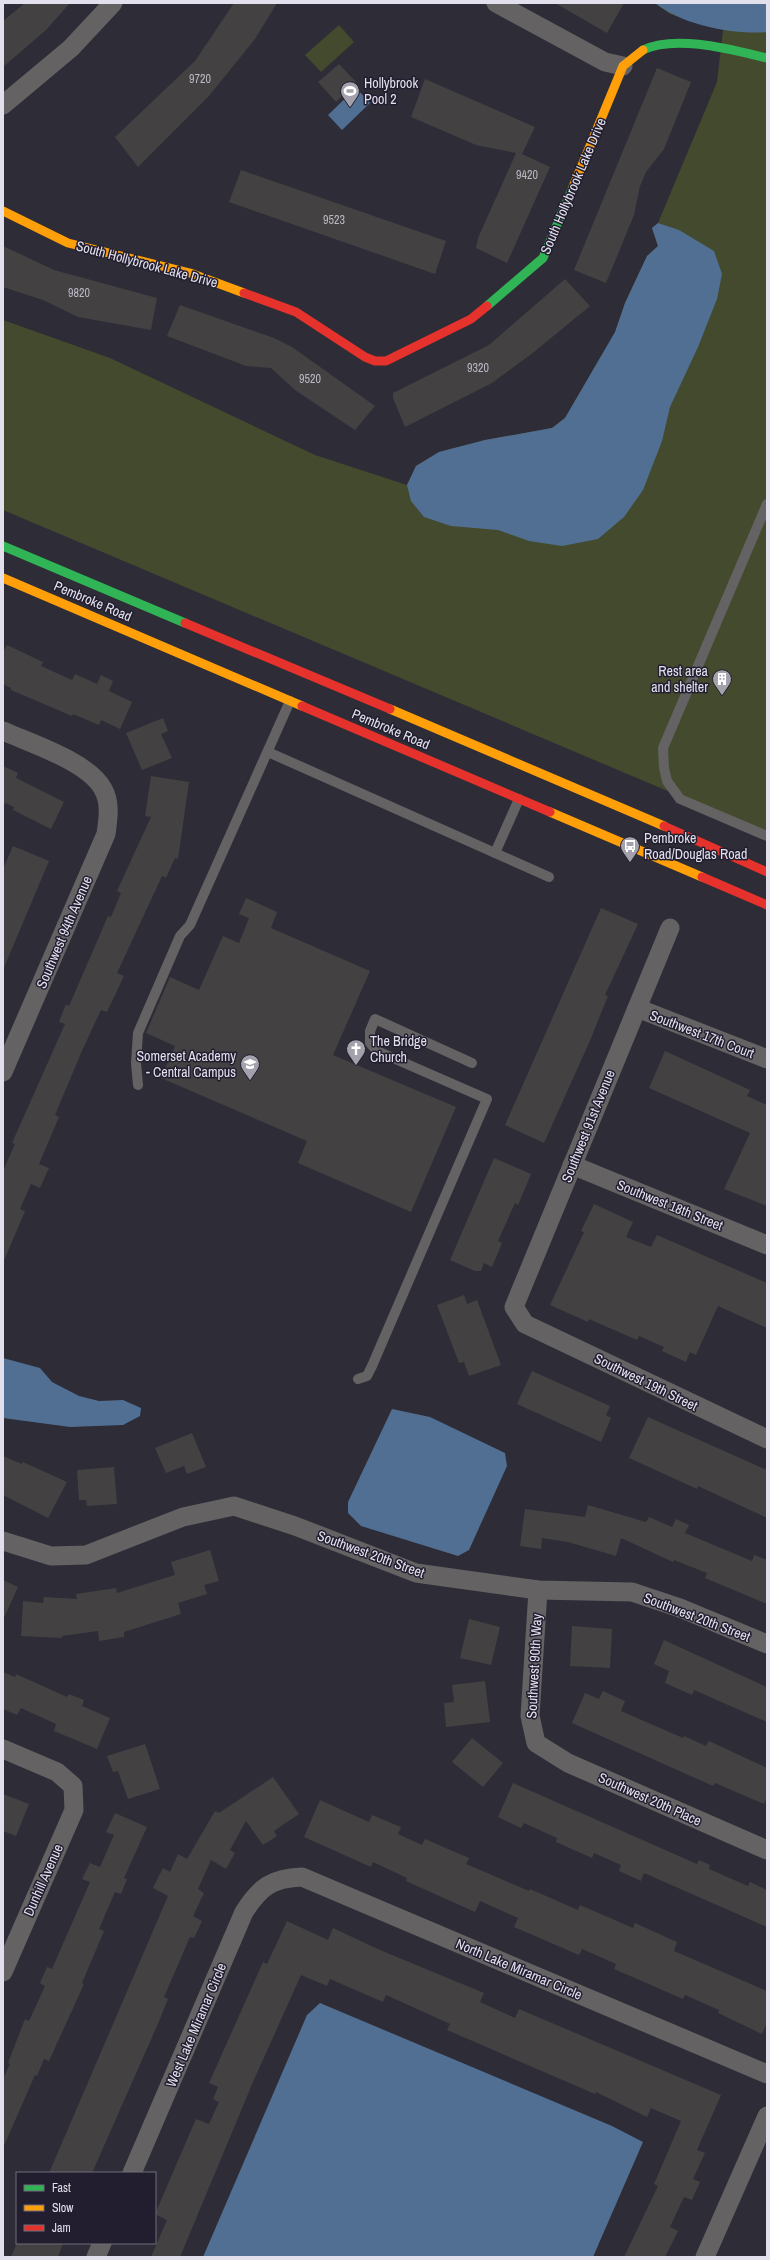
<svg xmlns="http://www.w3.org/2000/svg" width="770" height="2260" font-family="'Archivo Narrow',sans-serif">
<rect width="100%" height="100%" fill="#2e2c36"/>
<!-- green -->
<g fill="#444a2d">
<path d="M 655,3 L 767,3 L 767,833 L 3,510 L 3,320 L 110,358 L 315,455 L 407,485 L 416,466 L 439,452 L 485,440 L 552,428 L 565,418 L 615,333 L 625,303 L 647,256 L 658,246 L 652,228 L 658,223 L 717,82 L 723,30 L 670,14 Z"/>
<path d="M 339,25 L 354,42 L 321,72 L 305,55 Z"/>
</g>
<!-- water -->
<g fill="#516f92">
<path d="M 655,3 L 767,3 L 767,32 C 733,35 682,25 655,3 Z"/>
<path d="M 356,88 L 370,103 L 342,130 L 328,115 Z"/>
<path d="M 658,223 L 679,230 L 714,251 L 722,274 L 717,299 L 698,347 L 670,407 L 662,441 L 643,490 L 624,517 L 598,539 L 562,546 L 529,541 L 498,530 L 451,526 L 424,517 L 411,501 L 407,485 L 416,466 L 439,452 L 485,440 L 552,428 L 565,418 L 615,332 L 625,303 L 647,256 L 658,246 L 652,228 Z"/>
<path d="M 3,1358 L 40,1368 L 52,1382 L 79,1396 L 99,1401 L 123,1400 L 141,1408 L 140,1416 L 123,1425 L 70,1427 L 3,1418 Z"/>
<path d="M 392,1409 L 430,1417 L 505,1453 L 507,1466 L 469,1550 L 458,1556 L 361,1526 L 348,1513 L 348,1502 Z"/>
<path d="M 320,2003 L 612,2126 L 643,2142 L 593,2257 L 203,2257 L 307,2015 Z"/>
</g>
<!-- building -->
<g fill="#444143">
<path d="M 25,3 L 70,3 L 46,30 L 3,67 L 3,21 Z"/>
<path d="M 234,3 L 277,3 L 255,39 L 209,96 L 138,167 L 115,137 L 195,61 Z"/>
<path d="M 555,3 L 624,3 L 607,33 Z"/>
<path d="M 339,64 L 356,82 L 336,102 L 318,82 Z"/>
<path d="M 657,68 L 691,82 L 664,149 L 646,172 L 640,186 L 634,215 L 606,283 L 574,270 Z"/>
<path d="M 425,79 L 535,127 L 522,154 L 550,167 L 507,263 L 476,248 L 478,238 L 516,153 L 476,145 L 411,117 Z"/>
<path d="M 241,170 L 446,241 L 435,274 L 229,202 Z"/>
<path d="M 3,246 L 54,270 L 157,298 L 151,330 L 78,317 L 43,300 L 3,287 Z"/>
<path d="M 565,279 L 590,306 L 534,352 L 492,383 L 405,427 L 393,398 L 393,393 L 489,345 Z"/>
<path d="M 180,305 L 274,338 L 292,347 L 375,406 L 355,430 L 295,390 L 271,368 L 246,366 L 167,336 Z"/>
<path d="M 7,645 L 43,662 L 41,666 L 72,680 L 75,674 L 97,684 L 101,675 L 113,681 L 109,691 L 132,702 L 120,729 L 101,720 L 99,725 L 73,714 L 72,716 L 11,690 L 11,688 L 3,684 L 3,652 Z"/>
<path d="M 163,718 L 168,731 L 161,734 L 172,758 L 142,770 L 126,733 Z"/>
<path d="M 3,766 L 18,773 L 16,778 L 64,802 L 51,829 L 13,810 L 14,807 L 5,803 L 3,808 Z"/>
<path d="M 151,776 L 189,782 L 178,859 L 175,858 L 166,878 L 162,876 L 117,973 L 124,976 L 107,1012 L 101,1010 L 81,1053 L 55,1115 L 59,1117 L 39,1164 L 49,1168 L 40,1188 L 31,1184 L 20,1209 L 25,1211 L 3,1263 L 3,1171 L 15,1144 L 12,1143 L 65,1024 L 59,1022 L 66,1004 L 69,1006 L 108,916 L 111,917 L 121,893 L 117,891 L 151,817 L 145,816 Z"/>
<path d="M 13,846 L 49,861 L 3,970 L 3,869 Z"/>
<path d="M 246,898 L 277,912 L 271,928 L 370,971 L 333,1055 L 456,1107 L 411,1212 L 298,1163 L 307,1141 L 161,1078 L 175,1046 L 146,1033 L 170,977 L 199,990 L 223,936 L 239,943 L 249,918 L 239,914 Z"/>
<path d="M 601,908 L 638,924 L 605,995 L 608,996 L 589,1043 L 544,1143 L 505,1125 Z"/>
<path d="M 665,1051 L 750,1090 L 747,1096 L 767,1105 L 767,1206 L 724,1189 L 750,1133 L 649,1088 Z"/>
<path d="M 494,1158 L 531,1174 L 518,1205 L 515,1203 L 498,1241 L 502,1243 L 492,1267 L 484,1263 L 481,1271 L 475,1271 L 450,1260 Z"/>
<path d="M 594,1204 L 633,1222 L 626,1237 L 651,1247 L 657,1235 L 767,1283 L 767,1328 L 718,1306 L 696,1355 L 690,1352 L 686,1362 L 662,1351 L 664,1347 L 639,1336 L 637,1340 L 589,1319 L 588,1322 L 550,1305 L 584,1232 L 581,1231 Z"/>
<path d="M 464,1295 L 467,1304 L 477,1300 L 501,1365 L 469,1376 L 464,1362 L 459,1363 L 437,1305 Z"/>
<path d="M 532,1371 L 610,1406 L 606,1415 L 611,1418 L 601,1442 L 517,1404 Z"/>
<path d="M 648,1417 L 767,1470 L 767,1518 L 698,1486 L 697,1489 L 629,1458 Z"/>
<path d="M 192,1433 L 206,1467 L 187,1474 L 184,1466 L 166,1473 L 155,1448 Z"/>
<path d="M 3,1456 L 22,1464 L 23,1462 L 67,1482 L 48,1518 L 3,1495 Z"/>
<path d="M 114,1467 L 117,1504 L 87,1506 L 86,1500 L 79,1500 L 77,1470 Z"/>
<path d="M 588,1505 L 646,1522 L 649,1517 L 672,1527 L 676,1519 L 689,1525 L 685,1533 L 752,1561 L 754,1555 L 767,1560 L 767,1604 L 705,1578 L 707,1573 L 674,1560 L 673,1562 L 621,1538 L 616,1556 L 568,1542 L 542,1538 L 541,1549 L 520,1546 L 525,1509 L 585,1517 Z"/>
<path d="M 210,1550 L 219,1581 L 204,1585 L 207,1594 L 178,1603 L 181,1614 L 124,1632 L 124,1637 L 99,1641 L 98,1631 L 62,1636 L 62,1638 L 21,1636 L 23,1601 L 43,1603 L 44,1597 L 77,1599 L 76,1594 L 116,1588 L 117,1593 L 175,1575 L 171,1562 Z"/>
<path d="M 3,1580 L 18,1587 L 3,1620 Z"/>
<path d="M 469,1619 L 500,1627 L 491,1665 L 460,1658 Z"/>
<path d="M 572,1626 L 612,1629 L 610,1668 L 570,1666 Z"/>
<path d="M 664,1640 L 767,1687 L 767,1722 L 694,1690 L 692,1695 L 665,1683 L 669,1671 L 654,1664 Z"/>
<path d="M 3,1672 L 15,1677 L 16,1674 L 67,1697 L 69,1694 L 84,1700 L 82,1706 L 110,1718 L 97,1749 L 54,1731 L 56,1724 L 21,1708 L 17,1715 L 3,1709 Z"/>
<path d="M 485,1681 L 490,1722 L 446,1727 L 444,1703 L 454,1702 L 452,1685 Z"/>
<path d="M 603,1691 L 625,1701 L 621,1711 L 683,1738 L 684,1736 L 706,1746 L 709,1741 L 767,1768 L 767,1797 L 764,1804 L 715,1783 L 713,1786 L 572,1723 L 585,1693 L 599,1699 Z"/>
<path d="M 472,1738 L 503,1763 L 483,1787 L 452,1762 Z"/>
<path d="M 145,1744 L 160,1789 L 128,1799 L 118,1771 L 113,1772 L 107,1756 Z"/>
<path d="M 273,1777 L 299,1814 L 274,1831 L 277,1836 L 263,1845 L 246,1821 L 230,1850 L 235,1853 L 226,1869 L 211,1860 L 198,1889 L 204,1893 L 193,1916 L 202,1921 L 194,1938 L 190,1937 L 164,1997 L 168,1999 L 157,2026 L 92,2173 L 49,2173 L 168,1896 L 153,1888 L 163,1868 L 170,1872 L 178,1854 L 187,1859 L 215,1811 L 219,1813 Z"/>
<path d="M 513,1783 L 697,1864 L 699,1860 L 710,1865 L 709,1869 L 748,1886 L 750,1882 L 767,1890 L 767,1927 L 644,1873 L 641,1881 L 619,1871 L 621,1865 L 594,1853 L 592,1858 L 556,1842 L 557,1838 L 524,1823 L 521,1828 L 498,1817 Z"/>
<path d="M 3,1794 L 29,1804 L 16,1836 L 3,1831 Z"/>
<path d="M 320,1800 L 369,1822 L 372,1815 L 401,1827 L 398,1834 L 422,1845 L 425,1839 L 469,1858 L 466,1864 L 529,1891 L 530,1889 L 578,1910 L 580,1905 L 633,1928 L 635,1923 L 677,1942 L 674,1951 L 767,1991 L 767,2023 L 762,2034 L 718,2013 L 719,2010 L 685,1995 L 683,1999 L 614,1969 L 616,1964 L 582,1949 L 579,1955 L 514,1927 L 518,1918 L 480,1901 L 475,1912 L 406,1881 L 407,1878 L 373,1862 L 371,1867 L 304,1837 Z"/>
<path d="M 115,1813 L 147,1827 L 124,1878 L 127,1879 L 121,1894 L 115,1892 L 99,1929 L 104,1931 L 82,1983 L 84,1984 L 49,2061 L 44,2059 L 37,2076 L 35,2075 L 3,2148 L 3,2079 L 10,2064 L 8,2063 L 25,2019 L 29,2021 L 45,1986 L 40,1983 L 47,1967 L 52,1969 L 90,1882 L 82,1879 L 90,1863 L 100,1867 L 114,1835 L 106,1832 Z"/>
<path d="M 287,1921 L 328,1940 L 333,1928 L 380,1950 L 484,1993 L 480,2002 L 515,2018 L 519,2009 L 721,2095 L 697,2150 L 705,2153 L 693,2179 L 700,2182 L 692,2200 L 684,2197 L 670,2227 L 678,2231 L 665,2257 L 624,2257 L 658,2186 L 654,2184 L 681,2121 L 651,2108 L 647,2117 L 596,2092 L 595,2094 L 447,2030 L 450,2024 L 386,1995 L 383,2002 L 330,1979 L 327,1986 L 301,1975 L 253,2082 L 180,2257 L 151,2257 L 167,2220 L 155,2214 L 196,2119 L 209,2124 L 219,2102 L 213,2099 L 218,2087 L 209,2083 L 263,1962 L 267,1964 Z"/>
<path d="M 17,2243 L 63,2243 L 58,2257 L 11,2257 Z"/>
</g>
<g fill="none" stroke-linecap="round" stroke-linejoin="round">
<!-- lane -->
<g stroke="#656264" stroke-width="10">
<path d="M 767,504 L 663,748 L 664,768 L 667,781 L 680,799 L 767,836"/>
<path d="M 268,752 L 549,877"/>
<path d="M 495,853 L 519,799"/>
<path d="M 138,1085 L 136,1063 L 138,1033 L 180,936 L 190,925 L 290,701"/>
<path d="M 358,1379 L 367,1376 L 372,1366 L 487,1099 L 377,1051 L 370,1043 L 370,1031 L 375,1019 L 472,1063"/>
</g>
<!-- street -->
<g stroke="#656264" stroke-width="19">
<path d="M 496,3 L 605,62 L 623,66"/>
<path d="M 3,105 L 71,48 L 113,3"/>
<path d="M 3,731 C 30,743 89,762 103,789 C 111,803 108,819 106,834 L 3,1072"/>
<path d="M 670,928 L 514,1307 L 525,1324 L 767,1439"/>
<path d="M 637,1008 L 767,1059"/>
<path d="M 572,1165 L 767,1245"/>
<path d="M 3,1541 L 51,1556 L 86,1555 L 183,1517 L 234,1506 L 295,1526 L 416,1573 L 538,1590 L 632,1592 L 680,1608 L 767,1644"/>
<path d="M 538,1590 L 530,1716 L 536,1743 L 568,1763 L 767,1850"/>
<path d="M 3,1749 L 57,1772 L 73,1786 L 74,1810 L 3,1972"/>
<path d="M 132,2173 L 244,1912 C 260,1887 272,1878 302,1877 L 767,2074"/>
<path d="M 96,2257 L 102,2243"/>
<path d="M 705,2257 L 767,2116"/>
</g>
<!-- fast -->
<g stroke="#30b455" stroke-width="9">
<path d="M 643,50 C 676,34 733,50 767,58"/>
<path d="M 487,306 L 543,258 L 573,187"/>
<path d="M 3,546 L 185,623"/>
</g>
<!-- slow -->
<g stroke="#ff9f0a" stroke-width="9">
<path d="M 573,187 L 623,66 L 643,50"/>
<path d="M 3,211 L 68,243 L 190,273 L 244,293"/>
<path d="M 3,578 L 302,706"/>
<path d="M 390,709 L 664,826"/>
<path d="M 550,812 L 702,877"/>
</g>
<!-- jam -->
<g stroke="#e5322d" stroke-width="9">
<path d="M 244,293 L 296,312 L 365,357 L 375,361 L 386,361 L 471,319 L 487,306"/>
<path d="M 185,623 L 390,709"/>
<path d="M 302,706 L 550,812"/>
<path d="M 664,826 L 767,872"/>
<path d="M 702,877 L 767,905"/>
</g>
</g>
<!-- icons -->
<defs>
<symbol id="stadium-pin" viewBox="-11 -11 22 30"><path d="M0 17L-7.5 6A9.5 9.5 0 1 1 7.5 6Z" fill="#a3a1ac" stroke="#221e30"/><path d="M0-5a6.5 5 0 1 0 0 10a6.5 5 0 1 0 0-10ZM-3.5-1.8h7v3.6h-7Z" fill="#fff"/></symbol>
<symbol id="building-pin" viewBox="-11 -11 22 30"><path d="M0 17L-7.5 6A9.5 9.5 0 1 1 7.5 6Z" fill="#a3a1ac" stroke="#221e30"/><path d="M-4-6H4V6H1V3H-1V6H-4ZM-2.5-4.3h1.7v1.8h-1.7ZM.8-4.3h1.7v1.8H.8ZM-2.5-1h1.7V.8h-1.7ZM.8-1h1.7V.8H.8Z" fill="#fff"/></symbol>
<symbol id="bus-pin" viewBox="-11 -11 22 30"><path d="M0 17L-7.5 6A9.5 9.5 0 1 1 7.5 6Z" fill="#a3a1ac" stroke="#221e30"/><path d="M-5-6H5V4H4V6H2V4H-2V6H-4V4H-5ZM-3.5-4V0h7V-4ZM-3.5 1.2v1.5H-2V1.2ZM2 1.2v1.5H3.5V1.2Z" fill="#fff"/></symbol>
<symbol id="church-pin" viewBox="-11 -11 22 30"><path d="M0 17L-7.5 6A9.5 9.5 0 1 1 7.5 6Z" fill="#a3a1ac" stroke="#221e30"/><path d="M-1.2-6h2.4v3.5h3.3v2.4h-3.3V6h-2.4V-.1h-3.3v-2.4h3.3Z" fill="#fff"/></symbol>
<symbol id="school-pin" viewBox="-11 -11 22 30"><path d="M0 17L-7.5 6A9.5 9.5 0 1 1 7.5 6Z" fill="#a3a1ac" stroke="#221e30"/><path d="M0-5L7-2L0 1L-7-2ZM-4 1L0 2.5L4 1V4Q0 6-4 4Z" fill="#fff"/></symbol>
</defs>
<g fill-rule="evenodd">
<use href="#stadium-pin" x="339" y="80" width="22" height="30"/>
<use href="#building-pin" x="711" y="668" width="22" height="30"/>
<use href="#bus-pin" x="619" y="835" width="22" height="30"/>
<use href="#church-pin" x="345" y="1038" width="22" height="30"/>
<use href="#school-pin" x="239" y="1053" width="22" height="30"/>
</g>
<g text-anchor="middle" stroke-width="3" stroke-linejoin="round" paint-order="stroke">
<!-- number labels -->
<g font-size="12" fill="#bab8c2">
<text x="200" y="83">9720</text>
<text x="527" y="179">9420</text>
<text x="334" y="224">9523</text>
<text x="79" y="297">9820</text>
<text x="478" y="372">9320</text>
<text x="310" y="383">9520</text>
</g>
<!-- poi labels -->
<g font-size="14" fill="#e2e0ec" stroke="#221e30" text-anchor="start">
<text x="364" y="88">Hollybrook<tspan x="364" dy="16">Pool 2</tspan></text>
<text x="708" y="676" text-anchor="end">Rest area<tspan x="708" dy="16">and shelter</tspan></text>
<text x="644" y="843">Pembroke<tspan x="644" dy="16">Road/Douglas Road</tspan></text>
<text x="370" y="1046">The Bridge<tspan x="370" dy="16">Church</tspan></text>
<text x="236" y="1061" text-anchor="end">Somerset Academy<tspan x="236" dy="16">- Central Campus</tspan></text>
</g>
<!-- street labels -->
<g font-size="14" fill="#e2e0ec" stroke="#221e30">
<text transform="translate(573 186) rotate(-67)" y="5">South Hollybrook Lake Drive</text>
<text transform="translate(147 264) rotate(15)" y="5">South Hollybrook Lake Drive</text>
<text transform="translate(93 601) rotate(23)" y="5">Pembroke Road</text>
<text transform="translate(391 729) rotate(23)" y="5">Pembroke Road</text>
<text transform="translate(64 932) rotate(-67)" y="5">Southwest 94th Avenue</text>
<text transform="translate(702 1034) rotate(21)" y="5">Southwest 17th Court</text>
<text transform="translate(588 1126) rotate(-68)" y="5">Southwest 91st Avenue</text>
<text transform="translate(670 1205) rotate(22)" y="5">Southwest 18th Street</text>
<text transform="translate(646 1382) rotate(26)" y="5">Southwest 19th Street</text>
<text transform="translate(371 1554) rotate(20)" y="5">Southwest 20th Street</text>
<text transform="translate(697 1617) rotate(21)" y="5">Southwest 20th Street</text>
<text transform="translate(534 1666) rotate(-87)" y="5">Southwest 90th Way</text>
<text transform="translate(650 1799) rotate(24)" y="5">Southwest 20th Place</text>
<text transform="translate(43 1880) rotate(-66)" y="5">Dunhill Avenue</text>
<text transform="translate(519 1969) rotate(23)" y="5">North Lake Miramar Circle</text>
<text transform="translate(196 2025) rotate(-67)" y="5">West Lake Miramar Circle</text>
</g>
</g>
<!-- border -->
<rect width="770" height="2260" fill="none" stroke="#e2e0ec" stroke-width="8"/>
<!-- legend -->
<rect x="16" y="2172" width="140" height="72" fill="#221e30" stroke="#6f6c7b"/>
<rect x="24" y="2185" width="20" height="6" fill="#30b455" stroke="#6f6c7b"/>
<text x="52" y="2192" font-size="12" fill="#e2e0ec">Fast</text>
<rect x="24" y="2205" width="20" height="6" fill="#ff9f0a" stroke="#6f6c7b"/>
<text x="52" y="2212" font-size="12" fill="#e2e0ec">Slow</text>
<rect x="24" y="2225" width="20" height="6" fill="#e5322d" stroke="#6f6c7b"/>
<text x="52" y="2232" font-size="12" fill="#e2e0ec">Jam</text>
</svg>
